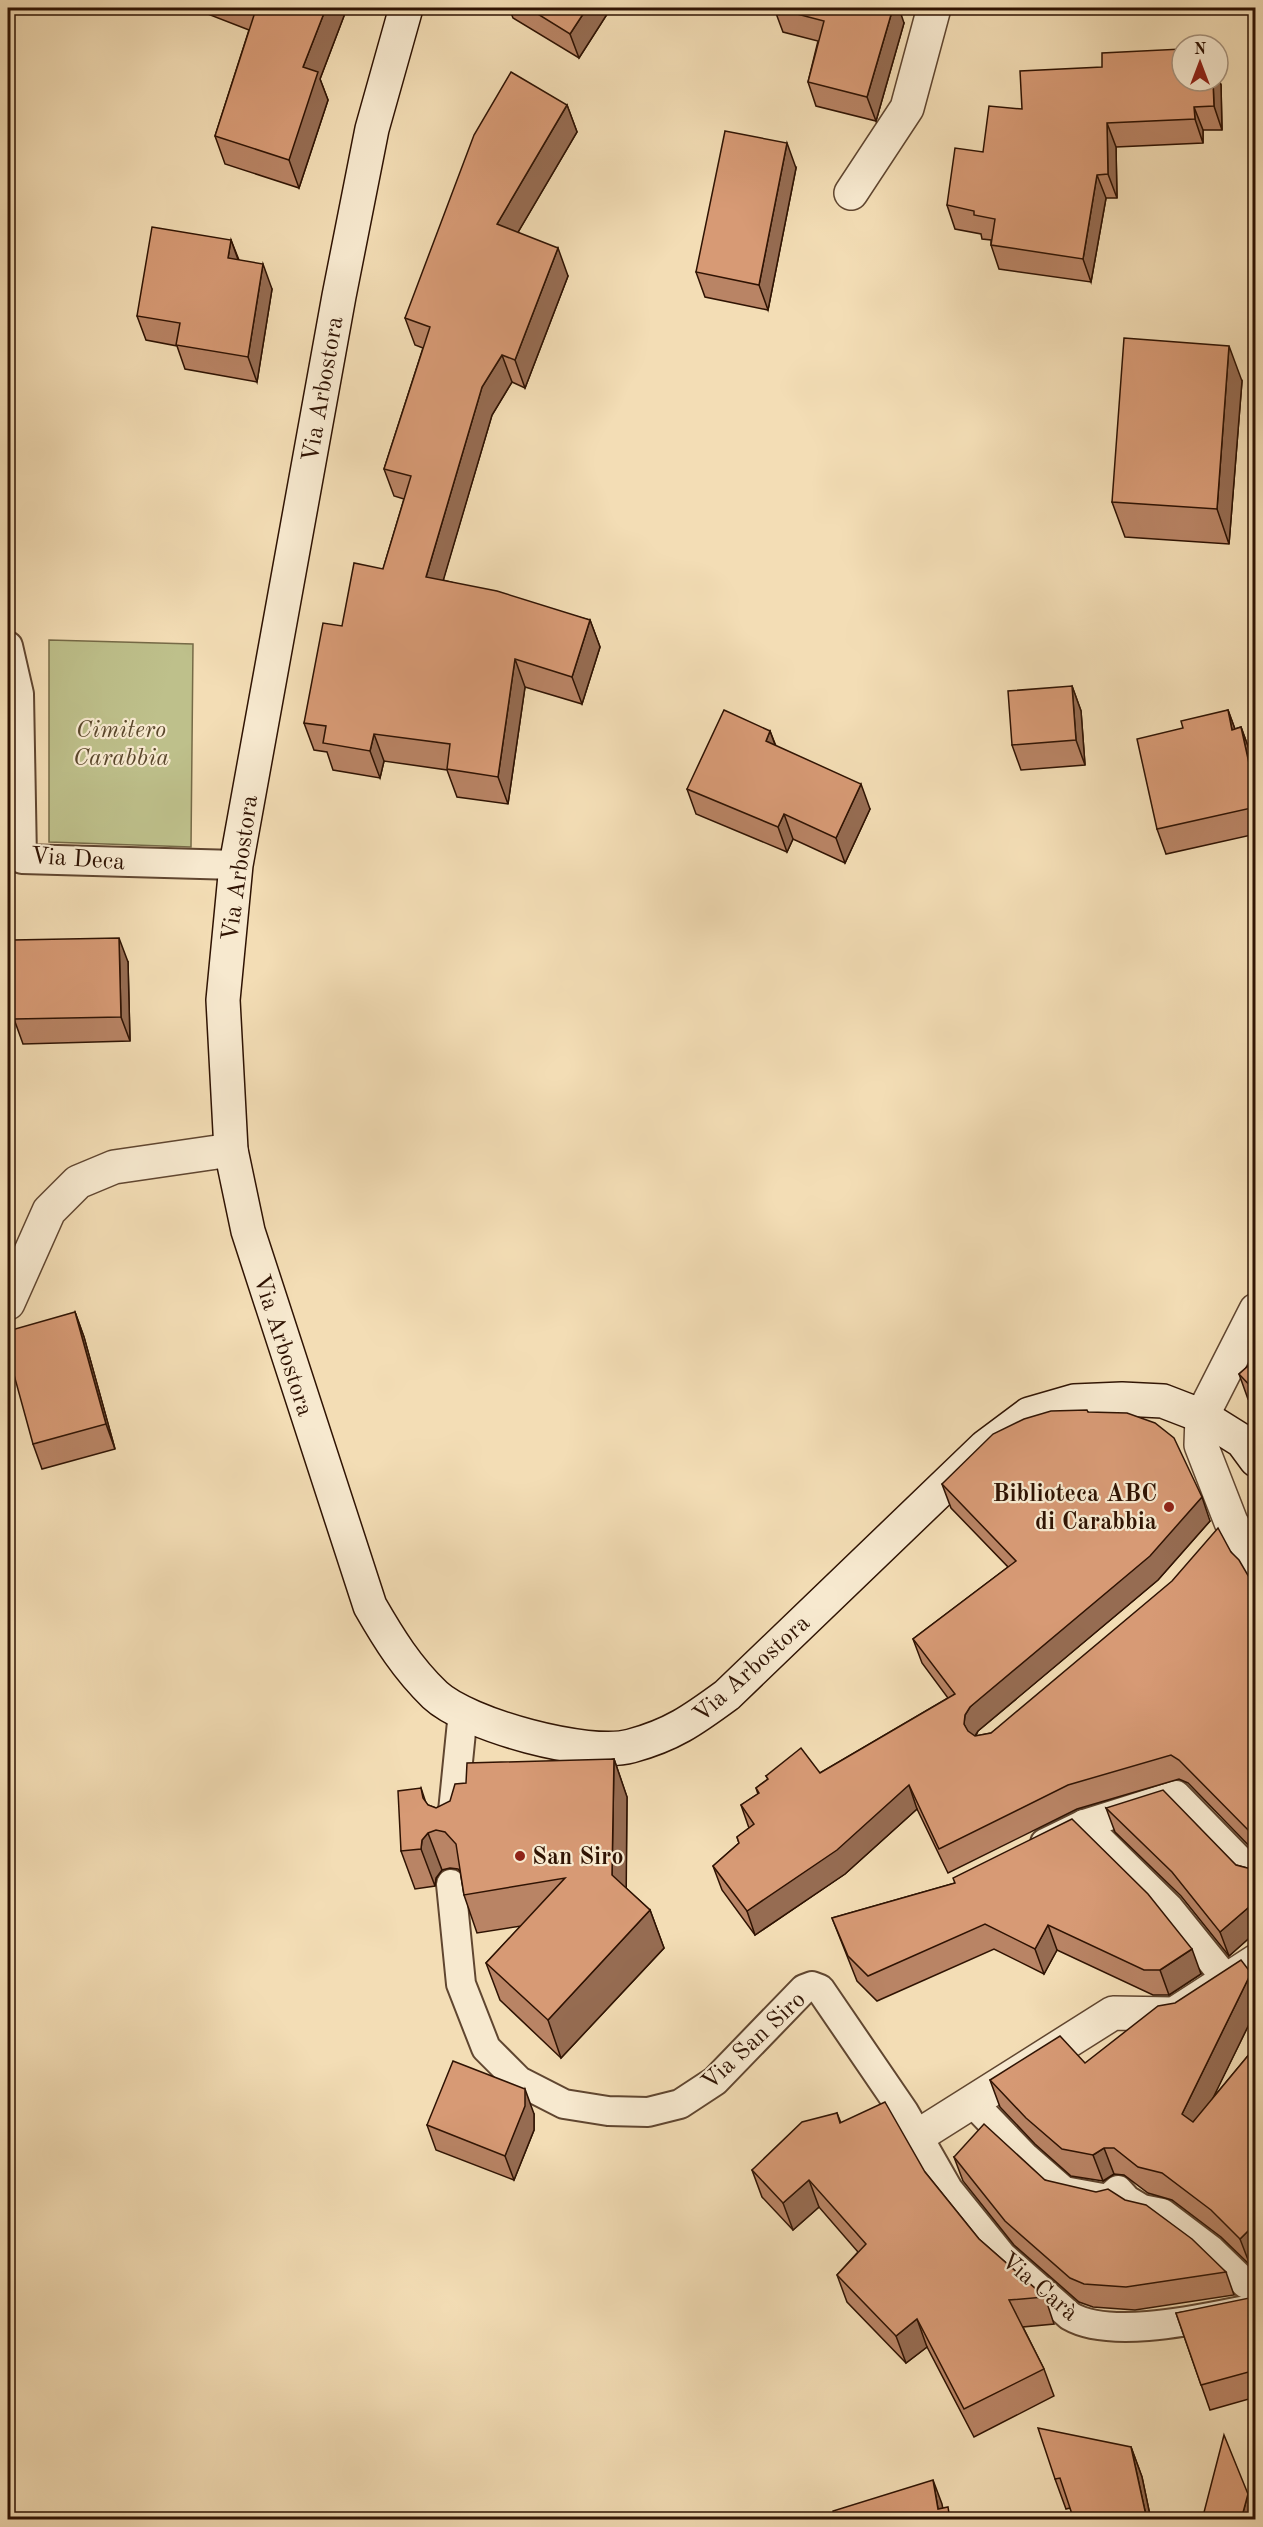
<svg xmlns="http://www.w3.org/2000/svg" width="1263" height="2527" font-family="'Old Standard TT',serif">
<rect width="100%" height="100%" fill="#f3ddb5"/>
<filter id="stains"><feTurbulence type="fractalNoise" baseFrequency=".00333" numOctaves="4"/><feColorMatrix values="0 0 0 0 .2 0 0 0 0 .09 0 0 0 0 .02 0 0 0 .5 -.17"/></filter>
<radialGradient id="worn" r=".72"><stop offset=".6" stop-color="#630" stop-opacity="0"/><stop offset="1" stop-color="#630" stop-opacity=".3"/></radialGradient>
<!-- green -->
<path fill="#bec08b" stroke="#766a47" stroke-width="1.5" d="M 49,640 L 193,644 L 191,847 L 49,842 Z"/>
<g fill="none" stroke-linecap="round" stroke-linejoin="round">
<defs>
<g id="lane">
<path d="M 8,646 L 19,694 L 22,859 L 236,865"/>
<path d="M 452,1821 L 463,1712"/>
<path d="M 1084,1824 L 1169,1908 L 1227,1980"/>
<path d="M 1045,1843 L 1084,1824 L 1176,1795 L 1256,1877"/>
<path d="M 451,1884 L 461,1984 L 486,2048 L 519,2081 L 564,2104 L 608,2111 L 648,2112 L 680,2104 L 715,2081 L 804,1989 L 812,1986 L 820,1989 L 904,2112 L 948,2189 L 1002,2256 L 1070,2316 C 1113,2341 1208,2317 1256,2308"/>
<path d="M 973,2103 L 1024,2156 L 1064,2191 L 1108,2199 L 1118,2190 L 1127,2200 L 1142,2209 L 1162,2213 L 1211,2250 L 1246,2284 L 1256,2286"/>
</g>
<g id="street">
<path d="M 851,193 L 907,108 L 934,8"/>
<path d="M 8,1303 L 49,1211 L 78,1182 L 114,1167 L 231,1150"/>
<path d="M 1256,1310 L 1202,1416 L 1201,1445 L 1231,1522 L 1256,1567"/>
<path d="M 918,2136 L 1113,2013 L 1174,2014 L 1256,1961"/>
</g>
<path id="secondary" d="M 406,8 L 372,129 L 339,296 L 236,865 L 223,1000 L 231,1150 L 248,1231 L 370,1606 C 389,1639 407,1668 435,1695 C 467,1725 588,1758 631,1746 C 672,1735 693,1720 727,1695 L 985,1447 L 1029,1414 L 1074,1401 L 1122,1399 L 1163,1401 L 1202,1416 L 1242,1441 L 1256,1460"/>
</defs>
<!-- lane casing -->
<use href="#lane" stroke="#604630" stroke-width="32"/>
<!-- street casing -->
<use href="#street" stroke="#604630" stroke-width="36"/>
<!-- secondary casing -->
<use href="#secondary" stroke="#2f1303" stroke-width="36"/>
<!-- lane -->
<use href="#lane" stroke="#f7e9cf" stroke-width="28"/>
<!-- street -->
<use href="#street" stroke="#f7e9cf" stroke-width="33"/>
<!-- secondary -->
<use href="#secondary" stroke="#f7e9cf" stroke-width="33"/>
</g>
<!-- wall -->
<g fill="#b98465" stroke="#2f1303" stroke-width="1.5">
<path d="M 203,8 L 347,8 L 320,79 L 328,100 L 299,188 L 225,164 L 215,136 L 249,30 L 205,13 Z"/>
<path d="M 509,8 L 611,8 L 579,58 L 513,18 Z"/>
<path d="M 774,8 L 904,23 L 876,121 L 816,106 L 808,82 L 818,41 L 783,32 Z"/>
<path d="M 1218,77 L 1221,85 L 1222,130 L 1203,130 L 1203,143 L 1116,147 L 1117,198 L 1106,198 L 1091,282 L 999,269 L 991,245 L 991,240 L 982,239 L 981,234 L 955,229 L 947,205 L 983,152 L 1218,81 Z"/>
<path d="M 567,105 L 577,132 L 518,232 L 568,276 L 525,388 L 512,382 L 492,415 L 443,580 L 590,620 L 600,647 L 582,704 L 525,687 L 508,804 L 457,797 L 447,770 L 384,761 L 380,778 L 333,770 L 327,752 L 314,750 L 304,723 L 342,626 L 383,569 L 404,499 L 394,496 L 384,469 L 423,348 L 415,345 L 405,318 Z"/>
<path d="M 796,168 L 768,310 L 705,297 L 696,272 Z"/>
<path d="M 231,240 L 239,260 L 272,289 L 257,382 L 185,369 L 177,346 L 146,340 L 137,316 Z"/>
<path d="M 1242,381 L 1229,544 L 1125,537 L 1112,502 Z"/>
<path d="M 1072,686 L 1081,711 L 1085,765 L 1021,770 L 1012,745 Z"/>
<path d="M 1228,710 L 1235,729 L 1241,727 L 1250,752 L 1256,778 L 1256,834 L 1166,854 L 1157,829 L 1183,728 Z"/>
<path d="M 770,731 L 776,746 L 870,809 L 845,863 L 793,839 L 787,852 L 696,814 L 687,789 Z"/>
<path d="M 128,962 L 130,1041 L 23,1044 L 14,1019 Z"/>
<path d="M 75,1312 L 84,1337 L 115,1449 L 42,1469 L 33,1444 Z"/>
<path d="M 1256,1359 L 1256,1407 L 1248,1399 L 1239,1374 Z"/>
<path d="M 1088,1412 L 1210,1521 L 1158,1580 L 978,1731 L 976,1736 L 991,1733 L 1231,1552 L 1256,1589 L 1256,1853 L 1188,1783 L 1179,1779 L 1077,1809 L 948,1873 L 917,1809 L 845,1874 L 755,1935 L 722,1890 L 713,1866 L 739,1843 L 737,1837 L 749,1828 L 741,1805 L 758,1794 L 756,1788 L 768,1779 L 766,1776 L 820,1773 L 948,1698 L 922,1663 L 913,1639 L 1008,1567 L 951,1508 L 942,1484 Z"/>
<path d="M 614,1759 L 627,1797 L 626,1888 L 650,1910 L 664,1948 L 561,2058 L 500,2000 L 486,1963 L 521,1926 L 477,1933 L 464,1895 L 460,1871 L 458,1869 L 450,1868 L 442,1870 L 436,1878 L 435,1886 L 415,1889 L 401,1851 L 421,1788 L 426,1803 L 428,1805 L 436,1808 Z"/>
<path d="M 1106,1808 L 1236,1865 L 1251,1869 L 1256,1867 L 1256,1932 L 1229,1956 L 1181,1896 L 1115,1832 Z"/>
<path d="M 955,1883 L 1201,1974 L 1169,1995 L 1153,1995 L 1057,1950 L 1044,1974 L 994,1949 L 877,2001 L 857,1981 L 832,1918 Z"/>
<path d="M 1256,2010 L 1212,2099 L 1256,2046 L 1256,2259 L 1250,2265 L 1221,2237 L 1172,2200 L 1148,2193 L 1124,2175 L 1114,2174 L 1103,2181 L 1071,2176 L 1035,2144 L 1000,2107 L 990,2080 L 1085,2063 Z"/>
<path d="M 837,2113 L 841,2123 L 925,2172 L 979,2239 L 1045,2297 L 1054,2324 L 1023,2327 L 1044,2369 L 1054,2396 L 974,2437 L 927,2347 L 906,2363 L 847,2302 L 837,2275 L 858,2252 L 819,2207 L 793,2230 L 762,2197 L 752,2170 Z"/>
<path d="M 534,2114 L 534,2130 L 514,2180 L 436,2150 L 427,2125 Z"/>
<path d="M 954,2157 L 1045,2180 L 1226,2272 L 1234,2295 L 1135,2310 L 1093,2307 L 1079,2302 L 1014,2245 L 963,2181 Z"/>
<path d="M 1256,2301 L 1256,2397 L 1210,2410 L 1176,2313 Z"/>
<path d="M 1131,2447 L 1142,2477 L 1151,2520 L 1074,2520 L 1070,2508 L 1066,2509 L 1055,2479 Z"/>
</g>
<!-- shaded-wall -->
<g fill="#966c52" stroke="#2f1303" stroke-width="1.5">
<path d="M 326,8 L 347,8 L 320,79 L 328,100 L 299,188 L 289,160 L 303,67 Z"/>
<path d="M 587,8 L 611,8 L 579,58 L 570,34 Z"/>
<path d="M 893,8 L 899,8 L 904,23 L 876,121 L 867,97 Z"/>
<path d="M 1218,77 L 1221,85 L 1222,130 L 1214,106 L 1213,81 L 1218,81 Z"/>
<path d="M 567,105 L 577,132 L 507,251 L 497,224 Z"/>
<path d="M 1194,107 L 1203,130 L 1203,143 L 1195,119 Z"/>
<path d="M 1107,123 L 1116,147 L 1117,198 L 1108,174 Z"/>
<path d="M 787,143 L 796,168 L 768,310 L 759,285 Z"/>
<path d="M 1097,175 L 1106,198 L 1091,282 L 1083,259 Z"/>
<path d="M 231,240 L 240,265 L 228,258 Z"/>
<path d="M 558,248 L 568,276 L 525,388 L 515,360 Z"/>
<path d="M 263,264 L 272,289 L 257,382 L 248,357 Z"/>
<path d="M 1229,346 L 1242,381 L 1229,544 L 1217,509 Z"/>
<path d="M 502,355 L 512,382 L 492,415 L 436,605 L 426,577 L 482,387 Z"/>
<path d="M 590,620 L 600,647 L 582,704 L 572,677 Z"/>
<path d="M 515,659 L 525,687 L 508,804 L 498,777 Z"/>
<path d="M 1072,686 L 1081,711 L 1085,765 L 1076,740 Z"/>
<path d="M 1228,710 L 1237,735 L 1232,730 Z"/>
<path d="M 1241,727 L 1250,752 L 1256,778 L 1256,795 Z"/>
<path d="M 770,731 L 779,756 L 766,741 Z"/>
<path d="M 374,734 L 384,761 L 380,778 L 370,751 Z"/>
<path d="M 861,784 L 870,809 L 845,863 L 836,838 Z"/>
<path d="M 784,814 L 793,839 L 787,852 L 778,827 Z"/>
<path d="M 119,938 L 128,962 L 130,1041 L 121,1017 Z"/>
<path d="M 75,1312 L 84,1337 L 115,1449 L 106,1424 Z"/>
<path d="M 1202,1497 L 1210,1521 L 1158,1580 L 978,1731 L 973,1739 L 973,1747 L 964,1724 L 965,1715 L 970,1707 Z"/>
<path d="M 614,1759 L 627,1797 L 626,1913 L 612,1875 Z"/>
<path d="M 909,1785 L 917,1809 L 845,1874 L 755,1935 L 747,1911 Z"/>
<path d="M 428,1833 L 442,1870 L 436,1878 L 435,1886 L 421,1849 L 422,1840 Z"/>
<path d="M 1256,1901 L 1256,1932 L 1229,1956 L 1220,1932 Z"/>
<path d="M 650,1910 L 664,1948 L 561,2058 L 548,2020 Z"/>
<path d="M 1048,1925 L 1057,1950 L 1044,1974 L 1035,1949 Z"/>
<path d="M 1192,1949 L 1201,1974 L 1169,1995 L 1160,1970 Z"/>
<path d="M 1251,1973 L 1256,1984 L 1256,2010 L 1192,2141 L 1182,2114 Z"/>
<path d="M 525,2089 L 534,2114 L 534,2130 L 514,2180 L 505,2156 Z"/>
<path d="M 1104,2148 L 1114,2174 L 1103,2181 L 1093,2155 Z"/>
<path d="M 809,2180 L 819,2207 L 793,2230 L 783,2203 Z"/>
<path d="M 1256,2223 L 1256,2259 L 1250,2265 L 1240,2239 Z"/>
<path d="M 917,2319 L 927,2347 L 906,2363 L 896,2336 Z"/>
<path d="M 1131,2447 L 1142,2477 L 1151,2520 L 1147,2520 Z"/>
<path d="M 933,2480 L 942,2504 L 945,2520 L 938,2509 Z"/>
<path d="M 1248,2494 L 1256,2514 L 1256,2520 L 1241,2520 Z"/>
</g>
<!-- building -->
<g fill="#d79a75" stroke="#2f1303" stroke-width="1.5">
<path d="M 252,8 L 326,8 L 303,67 L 318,72 L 289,160 L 215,136 L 256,9 Z"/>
<path d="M 528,8 L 587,8 L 570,34 Z"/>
<path d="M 774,8 L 893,8 L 867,97 L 808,82 L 824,21 Z"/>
<path d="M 1182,49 L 1182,81 L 1213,81 L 1214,106 L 1194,107 L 1195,119 L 1107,123 L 1108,174 L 1097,175 L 1083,259 L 991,245 L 995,219 L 974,215 L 974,211 L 947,205 L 955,148 L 983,152 L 989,106 L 1022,109 L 1020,71 L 1102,67 L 1102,53 Z"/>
<path d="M 511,72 L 567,105 L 497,224 L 558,248 L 515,360 L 502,355 L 482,387 L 426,577 L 497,591 L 590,620 L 572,677 L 515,659 L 498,777 L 447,769 L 450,744 L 374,734 L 370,751 L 323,743 L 326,726 L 304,723 L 323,623 L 342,626 L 354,563 L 383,569 L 411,476 L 384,469 L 430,327 L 405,318 L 474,135 Z"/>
<path d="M 725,131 L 787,143 L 759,285 L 696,272 Z"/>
<path d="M 152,227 L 231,240 L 228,258 L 263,264 L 248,357 L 176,345 L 180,323 L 137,316 Z"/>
<path d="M 1124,338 L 1229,346 L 1217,509 L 1112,502 Z"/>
<path d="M 1072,686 L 1076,740 L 1012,745 L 1008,691 Z"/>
<path d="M 724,710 L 770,731 L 766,741 L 861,784 L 836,838 L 784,814 L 778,827 L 687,789 Z"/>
<path d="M 1228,710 L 1232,730 L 1241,727 L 1256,795 L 1256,807 L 1157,829 L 1137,739 L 1183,728 L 1181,721 Z"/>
<path d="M 119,938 L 121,1017 L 14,1019 L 13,940 Z"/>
<path d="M 75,1312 L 106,1424 L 33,1444 L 8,1353 L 8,1331 Z"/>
<path d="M 1256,1359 L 1256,1392 L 1239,1374 Z"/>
<path d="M 1087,1410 L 1088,1412 L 1127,1413 L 1155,1423 L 1174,1438 L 1202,1497 L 1150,1556 L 970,1707 L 965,1715 L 964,1724 L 968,1731 L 975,1736 L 991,1733 L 1172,1581 L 1218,1528 L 1231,1552 L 1239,1560 L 1256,1589 L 1256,1838 L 1179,1760 L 1171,1755 L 1068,1785 L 939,1849 L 909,1785 L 837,1850 L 747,1911 L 713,1866 L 739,1843 L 737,1837 L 754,1824 L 741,1805 L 759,1793 L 756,1788 L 768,1779 L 766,1776 L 801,1748 L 820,1773 L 955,1694 L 913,1639 L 1016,1561 L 942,1484 L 993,1434 L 1024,1419 L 1051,1411 Z"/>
<path d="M 614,1759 L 612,1875 L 650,1910 L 548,2020 L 486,1963 L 565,1878 L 464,1895 L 456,1844 L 445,1832 L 436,1830 L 428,1833 L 422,1840 L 421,1849 L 401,1851 L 398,1791 L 421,1788 L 423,1798 L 428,1805 L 436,1808 L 450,1801 L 455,1784 L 466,1783 L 467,1763 Z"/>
<path d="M 1163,1790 L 1236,1865 L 1251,1869 L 1256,1867 L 1256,1901 L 1220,1932 L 1172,1872 L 1106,1808 Z"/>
<path d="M 1072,1819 L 1148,1894 L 1192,1949 L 1160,1970 L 1144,1970 L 1048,1925 L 1035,1949 L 985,1924 L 868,1976 L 848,1956 L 832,1918 L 955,1883 L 953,1878 Z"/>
<path d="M 1241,1960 L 1251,1973 L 1182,2114 L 1193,2122 L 1256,2046 L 1256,2223 L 1240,2239 L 1211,2210 L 1162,2173 L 1138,2167 L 1114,2148 L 1104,2148 L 1093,2155 L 1062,2149 L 1026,2118 L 990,2080 L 1060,2036 L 1085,2063 L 1158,2006 L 1175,2003 Z"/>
<path d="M 453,2061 L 525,2089 L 525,2106 L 505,2156 L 427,2125 Z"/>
<path d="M 885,2102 L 925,2172 L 979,2239 L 1045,2297 L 1009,2300 L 1044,2369 L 964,2409 L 917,2319 L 896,2336 L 837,2275 L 866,2244 L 809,2180 L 783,2203 L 752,2170 L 802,2122 L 837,2113 L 840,2123 Z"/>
<path d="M 984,2124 L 1045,2180 L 1096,2192 L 1108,2189 L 1125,2200 L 1146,2205 L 1192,2239 L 1226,2272 L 1126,2287 L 1084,2284 L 1070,2278 L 1005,2221 L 954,2157 Z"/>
<path d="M 1254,2297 L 1256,2302 L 1256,2370 L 1201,2385 L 1176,2313 Z"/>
<path d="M 1038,2428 L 1131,2447 L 1147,2520 L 1074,2520 L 1060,2478 L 1055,2479 Z"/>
<path d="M 1224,2435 L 1248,2494 L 1241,2520 L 1202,2520 Z"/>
<path d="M 933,2480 L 938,2509 L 948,2507 L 950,2520 L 834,2520 L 833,2511 Z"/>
</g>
<!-- markers -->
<g fill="#8f2418" stroke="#f7e9cf" stroke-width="2">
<circle cx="1169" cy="1507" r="6"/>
<circle cx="520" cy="1856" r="6"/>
</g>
<g text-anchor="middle" stroke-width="4.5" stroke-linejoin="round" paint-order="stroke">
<!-- street labels -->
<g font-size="24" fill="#2f1303" stroke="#f7e9cf">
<text transform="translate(322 389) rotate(-80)" y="8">Via Arbostora</text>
<text transform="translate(78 858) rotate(4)" y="8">Via Deca</text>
<text transform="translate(239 868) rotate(-82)" y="8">Via Arbostora</text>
<text transform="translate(284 1345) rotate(72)" y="8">Via Arbostora</text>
<text transform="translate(751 1668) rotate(-42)" y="8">Via Arbostora</text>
<text transform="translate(753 2040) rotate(-43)" y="8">Via San Siro</text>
<text transform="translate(1040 2286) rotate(40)" y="8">Via Carà</text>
</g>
<!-- park labels -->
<g font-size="24" font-style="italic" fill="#5a472c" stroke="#f7e9cf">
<text x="121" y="737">Cimitero<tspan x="121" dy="28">Carabbia</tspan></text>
</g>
<!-- poi labels -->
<g font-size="24" font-weight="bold" fill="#2f1303" stroke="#f7e9cf" text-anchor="end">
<text x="1157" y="1501">Biblioteca ABC<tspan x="1157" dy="28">di Carabbia</tspan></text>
<text x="532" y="1864" text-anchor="start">San Siro</text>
</g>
</g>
<!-- margin -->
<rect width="1263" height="2527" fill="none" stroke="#f3ddb5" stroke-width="30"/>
<rect x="9" y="9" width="1245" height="2509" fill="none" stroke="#2f1303" stroke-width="3"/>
<rect x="15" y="15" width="1233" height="2497" fill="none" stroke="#2f1303" stroke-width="1.5"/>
<!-- north arrow -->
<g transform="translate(1200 63)"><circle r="28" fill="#f7e9cf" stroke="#a7937d" stroke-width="1.5"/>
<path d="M0-4.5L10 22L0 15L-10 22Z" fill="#8f2418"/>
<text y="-9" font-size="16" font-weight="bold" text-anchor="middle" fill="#2f1303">N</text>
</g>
<rect width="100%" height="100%" filter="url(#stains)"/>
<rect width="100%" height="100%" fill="url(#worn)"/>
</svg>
